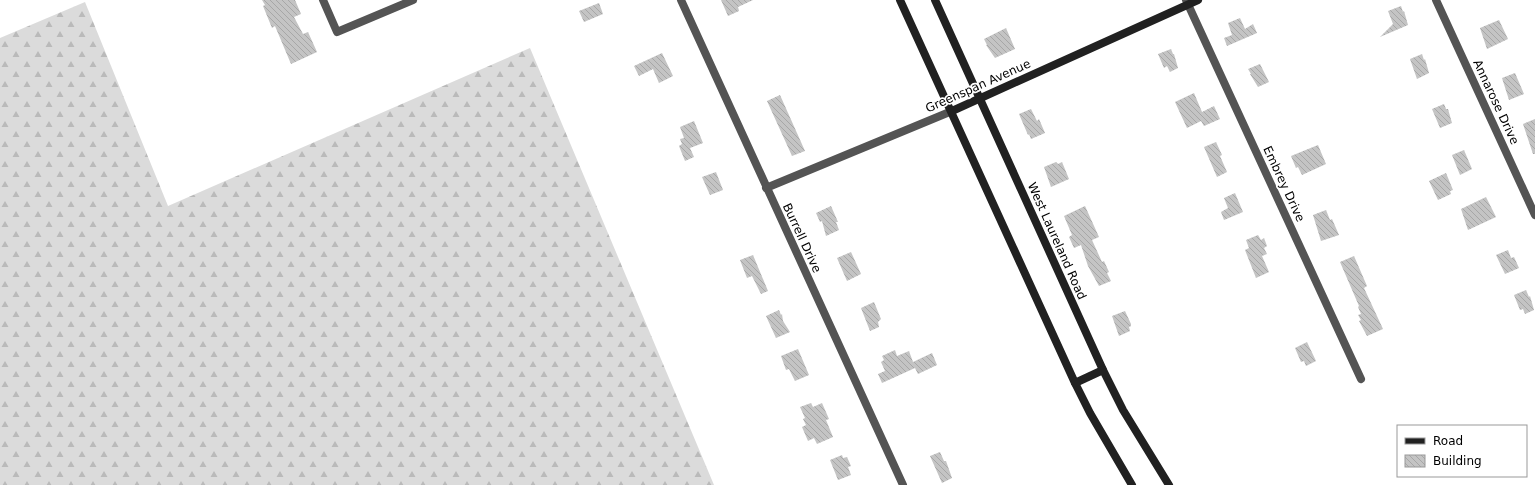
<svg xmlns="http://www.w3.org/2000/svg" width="1535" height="485" font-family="'DejaVu Sans',sans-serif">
<defs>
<pattern id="forest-firs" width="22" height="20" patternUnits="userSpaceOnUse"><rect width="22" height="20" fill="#dbdbdb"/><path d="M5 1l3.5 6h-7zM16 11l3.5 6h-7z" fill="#bababa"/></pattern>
<pattern id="building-back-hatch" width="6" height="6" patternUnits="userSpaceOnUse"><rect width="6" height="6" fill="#c4c4c4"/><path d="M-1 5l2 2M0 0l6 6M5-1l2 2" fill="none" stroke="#a7a7a7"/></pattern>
</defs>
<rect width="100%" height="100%" fill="#fff"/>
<!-- forest -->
<path fill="url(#forest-firs)" d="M 85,2 L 168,206 L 530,48 L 714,485 L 0,485 L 0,38 Z"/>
<!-- building -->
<g fill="url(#building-back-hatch)">
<path d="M 262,0 L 295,0 L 301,14 L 294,17 L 303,34 L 308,32 L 317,52 L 291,64 L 275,26 L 272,28 L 263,6 L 265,5 Z"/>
<path d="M 721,0 L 753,0 L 738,7 L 739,11 L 728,16 Z"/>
<path d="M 599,3 L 603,14 L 584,22 L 579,11 Z"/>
<path d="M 1401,6 L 1403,12 L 1404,11 L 1408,25 L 1380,37 L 1393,24 L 1388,11 Z"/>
<path d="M 1240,18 L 1245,29 L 1253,24 L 1257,33 L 1227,46 L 1224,38 L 1232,35 L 1228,23 Z"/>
<path d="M 1499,20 L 1508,39 L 1487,49 L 1480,28 Z"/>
<path d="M 1006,28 L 1015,49 L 995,58 L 986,45 L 987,45 L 984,39 Z"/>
<path d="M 1171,49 L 1173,54 L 1174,54 L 1178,68 L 1170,72 L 1167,66 L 1164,68 L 1158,54 Z"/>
<path d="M 662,53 L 673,76 L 659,83 L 653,69 L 639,76 L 634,66 Z"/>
<path d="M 1422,54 L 1424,60 L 1425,59 L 1429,73 L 1417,79 L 1410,59 Z"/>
<path d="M 1260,64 L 1269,82 L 1258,87 L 1250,74 L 1251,74 L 1248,69 Z"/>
<path d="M 1515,73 L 1524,94 L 1509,100 L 1502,78 Z"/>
<path d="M 1194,93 L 1202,112 L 1214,106 L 1220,119 L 1204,126 L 1201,121 L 1187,128 L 1175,102 Z"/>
<path d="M 780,95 L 805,151 L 792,156 L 767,101 Z"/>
<path d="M 1444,104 L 1446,109 L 1448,109 L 1452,123 L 1440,128 L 1432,109 Z"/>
<path d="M 1031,109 L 1037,121 L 1039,119 L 1045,133 L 1031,139 L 1029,134 L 1028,135 L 1019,114 Z"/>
<path d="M 1535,119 L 1535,154 L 1533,154 L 1523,124 Z"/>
<path d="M 694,121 L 703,143 L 690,148 L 694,157 L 685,161 L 679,146 L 682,144 L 680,139 L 684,138 L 680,127 Z"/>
<path d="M 1216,142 L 1222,155 L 1220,156 L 1227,172 L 1217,177 L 1204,147 Z"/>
<path d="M 1318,145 L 1326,164 L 1302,175 L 1298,167 L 1296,168 L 1291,156 Z"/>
<path d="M 1464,150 L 1472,169 L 1460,175 L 1452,155 Z"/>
<path d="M 1056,162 L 1058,164 L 1062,162 L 1069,179 L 1051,187 L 1044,167 Z"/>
<path d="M 716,172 L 723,190 L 710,195 L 702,177 Z"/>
<path d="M 1446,173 L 1453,190 L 1450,191 L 1451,194 L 1438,200 L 1429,181 Z"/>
<path d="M 1235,193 L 1243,212 L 1224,220 L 1221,212 L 1228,208 L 1224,198 Z"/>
<path d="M 1486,197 L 1496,217 L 1468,230 L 1461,209 Z"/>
<path d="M 831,206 L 838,222 L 836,222 L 839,230 L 826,236 L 822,221 L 820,222 L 816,213 Z"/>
<path d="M 1085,206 L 1099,237 L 1092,240 L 1102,262 L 1104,261 L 1109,272 L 1107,273 L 1111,281 L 1099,286 L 1088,266 L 1081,245 L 1074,248 L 1069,237 L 1072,235 L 1064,216 Z"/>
<path d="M 1326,210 L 1330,220 L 1332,219 L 1339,235 L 1321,241 L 1313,215 Z"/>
<path d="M 1258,235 L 1261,240 L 1264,238 L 1267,246 L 1264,248 L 1267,254 L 1262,256 L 1269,272 L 1256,278 L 1245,250 L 1249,248 L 1246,240 Z"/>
<path d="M 1508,250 L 1511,258 L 1514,257 L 1519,268 L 1505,274 L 1496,255 Z"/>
<path d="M 851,252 L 861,274 L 847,281 L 837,258 Z"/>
<path d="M 753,255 L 768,291 L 761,294 L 752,276 L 747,278 L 740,260 Z"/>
<path d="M 1354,256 L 1367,286 L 1364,288 L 1383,329 L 1367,336 L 1359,321 L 1361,320 L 1358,315 L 1361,314 L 1358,307 L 1359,306 L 1340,262 Z"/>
<path d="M 1526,290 L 1529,297 L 1530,296 L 1534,310 L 1525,314 L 1523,309 L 1520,310 L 1514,295 Z"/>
<path d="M 874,302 L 881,319 L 878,322 L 879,327 L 870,331 L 861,308 Z"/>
<path d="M 779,310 L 781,315 L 782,314 L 783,321 L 790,332 L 776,338 L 766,316 Z"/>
<path d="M 1125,311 L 1131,324 L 1131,326 L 1129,327 L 1130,331 L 1119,336 L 1112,316 Z"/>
<path d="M 1307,342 L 1316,361 L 1306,366 L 1304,361 L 1301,362 L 1295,348 Z"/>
<path d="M 798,349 L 809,375 L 795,381 L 789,369 L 786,370 L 781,356 Z"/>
<path d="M 895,350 L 897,356 L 909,351 L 913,362 L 932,353 L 937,365 L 918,374 L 915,368 L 882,383 L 878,374 L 885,371 L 881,362 L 884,360 L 882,356 Z"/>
<path d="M 811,403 L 813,407 L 822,403 L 829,419 L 826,420 L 833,437 L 817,444 L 814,438 L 808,441 L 802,427 L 806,425 L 803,419 L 805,418 L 800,407 Z"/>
<path d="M 940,452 L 944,461 L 946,461 L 952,478 L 942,483 L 930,456 Z"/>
<path d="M 842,455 L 843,458 L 847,457 L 851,466 L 848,467 L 851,475 L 838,480 L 830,460 Z"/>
</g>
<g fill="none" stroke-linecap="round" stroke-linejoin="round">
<!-- street -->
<g stroke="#545454" stroke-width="8">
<path d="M 323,0 L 337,32 L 413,0"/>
<path d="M 681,0 L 903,485"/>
<path d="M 1186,0 L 1361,379"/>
<path d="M 1436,0 L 1535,215"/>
<path d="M 766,188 L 952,111"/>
</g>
<!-- secondary -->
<g stroke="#212121" stroke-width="8">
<path d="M 900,0 L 1075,383 L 1090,413 L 1132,485"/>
<path d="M 935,0 L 1103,370 L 1123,410 L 1169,485"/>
<path d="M 952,111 L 1198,0"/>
<path d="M 1075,383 L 1103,370"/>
</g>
</g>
<g text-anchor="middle" stroke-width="3.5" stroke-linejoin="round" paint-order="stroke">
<!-- street labels -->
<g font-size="12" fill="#000" stroke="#fff">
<text transform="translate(978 86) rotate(-24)" y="4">Greenspan Avenue</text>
<text transform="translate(1496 102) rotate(65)" y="4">Annarose Drive</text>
<text transform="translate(1284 184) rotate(65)" y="4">Embrey Drive</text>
<text transform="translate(802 238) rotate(65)" y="4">Burrell Drive</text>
<text transform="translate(1057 241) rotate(66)" y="4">West Laureland Road</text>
</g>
</g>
<!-- legend -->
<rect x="1397" y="425" width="130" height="52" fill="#ffffff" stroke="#999999"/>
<rect x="1405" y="438" width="20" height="6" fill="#212121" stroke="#999999"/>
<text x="1433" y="445" font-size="12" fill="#000000">Road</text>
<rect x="1405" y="455" width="20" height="12" fill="url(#building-back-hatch)" stroke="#999999"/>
<text x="1433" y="465" font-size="12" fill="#000000">Building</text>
</svg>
